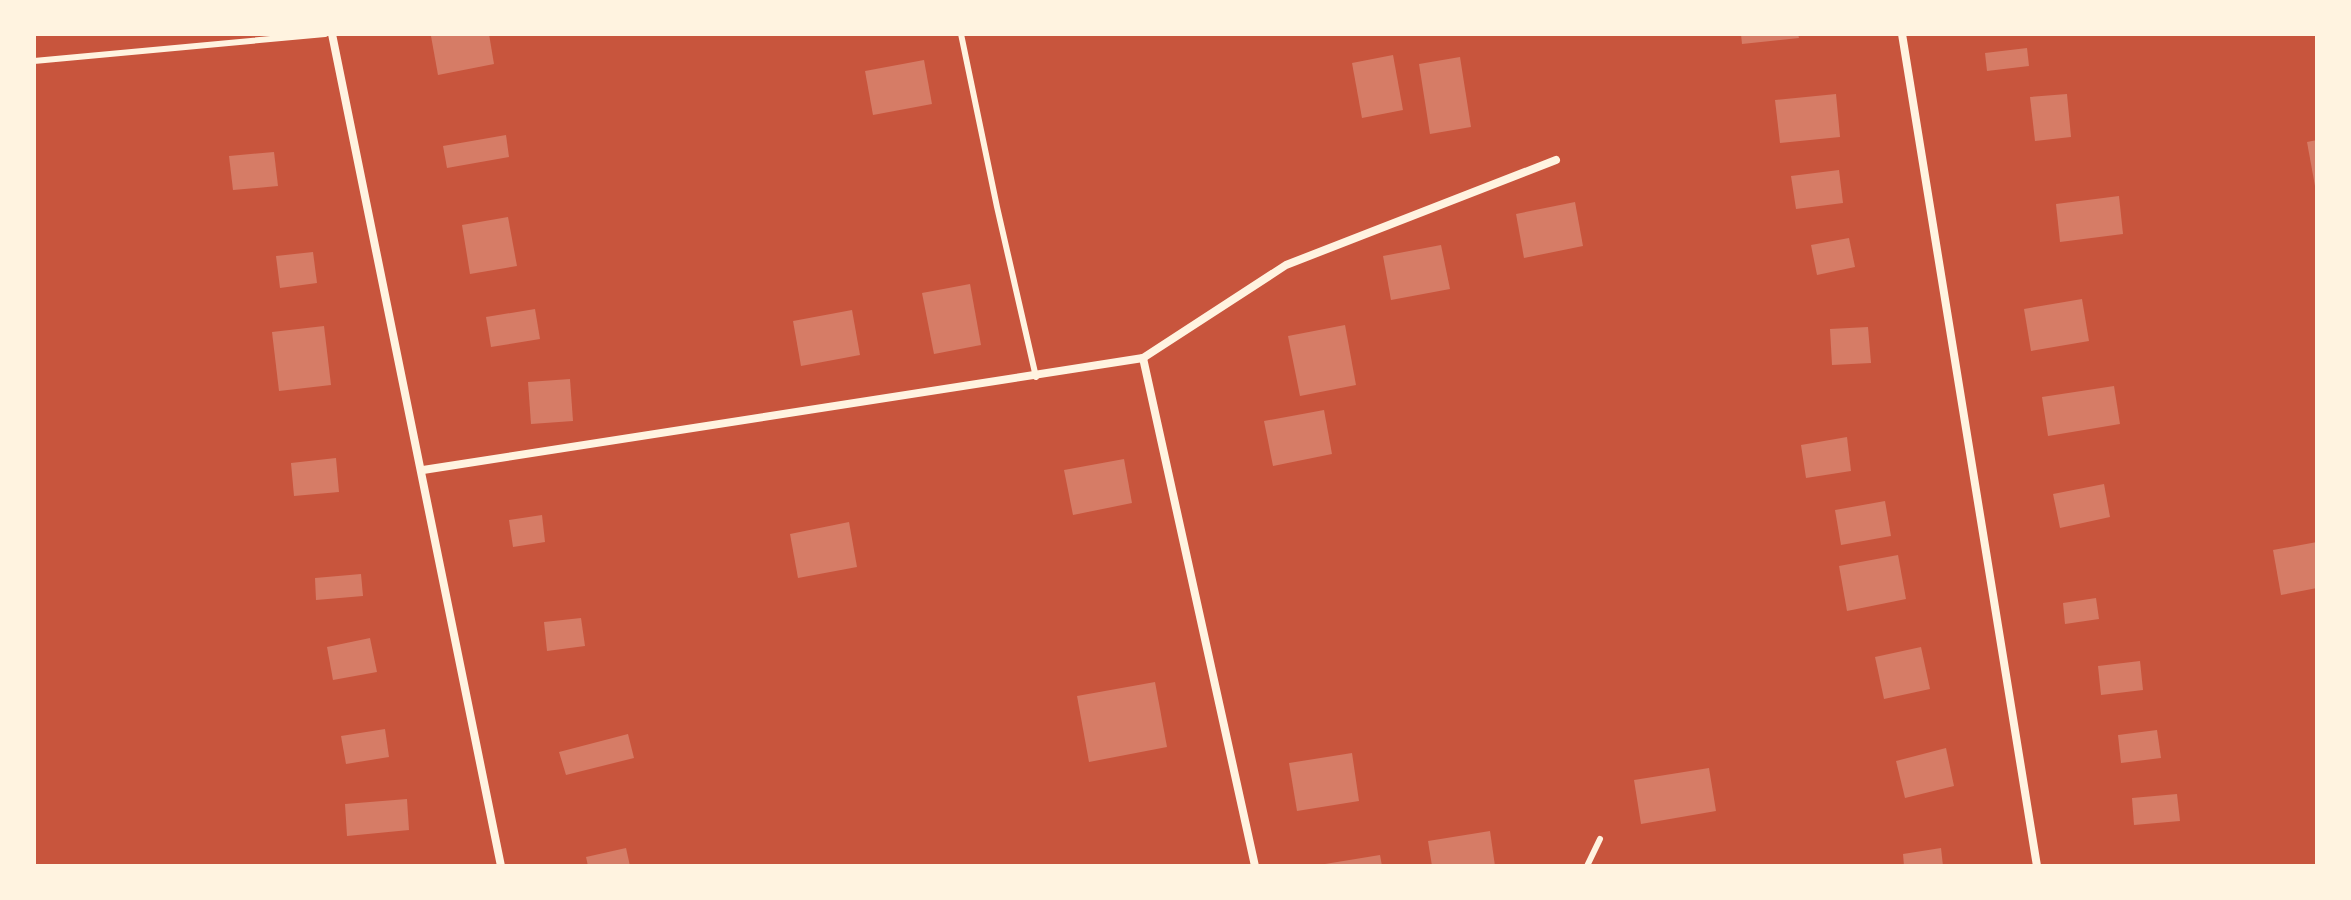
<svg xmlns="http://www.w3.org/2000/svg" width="2351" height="900" font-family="Raleway,sans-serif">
<rect width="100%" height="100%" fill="#c8553d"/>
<!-- building -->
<g fill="#d67c66">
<path d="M 442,34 L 489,34 L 494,64 L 438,75 L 431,36 Z"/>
<path d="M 1741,34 L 1798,34 L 1799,38 L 1742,44 Z"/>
<path d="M 2027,48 L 2029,66 L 1987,71 L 1985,53 Z"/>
<path d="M 1393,55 L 1403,110 L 1362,118 L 1352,63 Z"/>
<path d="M 1460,57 L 1471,127 L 1430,134 L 1419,64 Z"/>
<path d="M 924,60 L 932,104 L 873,115 L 865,71 Z"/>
<path d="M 1836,94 L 1840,137 L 1780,143 L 1775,100 Z"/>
<path d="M 2067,94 L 2071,137 L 2035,141 L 2030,97 Z"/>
<path d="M 506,135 L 509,157 L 447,168 L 443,146 Z"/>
<path d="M 2317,140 L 2317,186 L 2315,186 L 2307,142 Z"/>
<path d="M 274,152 L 278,186 L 233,190 L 229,156 Z"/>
<path d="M 1839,170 L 1843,203 L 1796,209 L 1791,176 Z"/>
<path d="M 2119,196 L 2123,234 L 2060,242 L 2056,204 Z"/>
<path d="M 1575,202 L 1583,246 L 1524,258 L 1516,214 Z"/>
<path d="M 508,217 L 517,266 L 470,274 L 462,225 Z"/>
<path d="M 1849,238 L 1855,267 L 1817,275 L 1811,245 Z"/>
<path d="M 1441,245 L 1450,289 L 1391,300 L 1383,256 Z"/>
<path d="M 313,252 L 317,283 L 280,288 L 276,256 Z"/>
<path d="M 970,284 L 981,345 L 934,354 L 922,293 Z"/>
<path d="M 2082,299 L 2089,341 L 2031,351 L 2024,309 Z"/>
<path d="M 535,309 L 540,339 L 491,347 L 486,317 Z"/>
<path d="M 852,310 L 860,355 L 801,366 L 793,321 Z"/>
<path d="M 1345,325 L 1356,385 L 1300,396 L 1288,336 Z"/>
<path d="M 324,326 L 331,385 L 279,391 L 272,332 Z"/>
<path d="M 1868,327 L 1871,363 L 1832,365 L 1830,329 Z"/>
<path d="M 570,379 L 573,421 L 531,424 L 528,382 Z"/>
<path d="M 2114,386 L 2120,424 L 2048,436 L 2042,397 Z"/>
<path d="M 1324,410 L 1332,454 L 1273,466 L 1264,421 Z"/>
<path d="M 1847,437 L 1851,471 L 1806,478 L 1801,445 Z"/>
<path d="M 336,458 L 339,492 L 294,496 L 291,463 Z"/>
<path d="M 1124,459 L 1132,503 L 1073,515 L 1064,470 Z"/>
<path d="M 2104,484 L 2110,517 L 2060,528 L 2053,494 Z"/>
<path d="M 1885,501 L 1891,536 L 1841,545 L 1835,510 Z"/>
<path d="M 542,515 L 545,542 L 513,547 L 509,520 Z"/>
<path d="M 849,522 L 857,567 L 798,578 L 790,534 Z"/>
<path d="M 2317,542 L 2317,588 L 2281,595 L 2273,550 Z"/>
<path d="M 1898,555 L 1906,599 L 1847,611 L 1839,566 Z"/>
<path d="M 361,574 L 363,596 L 316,600 L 315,578 Z"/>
<path d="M 2096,598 L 2099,619 L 2065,624 L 2063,603 Z"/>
<path d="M 581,618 L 585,646 L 547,651 L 544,622 Z"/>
<path d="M 370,638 L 377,672 L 333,680 L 327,647 Z"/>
<path d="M 1921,647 L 1930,689 L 1884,699 L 1875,657 Z"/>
<path d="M 2140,661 L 2143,690 L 2101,695 L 2098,666 Z"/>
<path d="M 1155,682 L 1167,747 L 1089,762 L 1077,696 Z"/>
<path d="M 385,729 L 389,757 L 346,764 L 341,736 Z"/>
<path d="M 2157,730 L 2161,758 L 2121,763 L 2118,735 Z"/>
<path d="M 628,734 L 634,758 L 566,775 L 559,752 Z"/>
<path d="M 1946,748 L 1954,786 L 1905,798 L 1896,761 Z"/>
<path d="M 1352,753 L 1359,801 L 1297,811 L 1289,763 Z"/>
<path d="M 1709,768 L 1716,811 L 1641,824 L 1634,780 Z"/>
<path d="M 2177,794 L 2180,821 L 2134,825 L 2132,798 Z"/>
<path d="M 407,799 L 409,830 L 347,836 L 345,804 Z"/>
<path d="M 1490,831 L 1495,866 L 1432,866 L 1428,841 Z"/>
<path d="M 626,848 L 630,866 L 588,866 L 586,857 Z"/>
<path d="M 1941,848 L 1943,866 L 1904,866 L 1903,854 Z"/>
<path d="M 1380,855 L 1382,866 L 1325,866 L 1325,864 Z"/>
</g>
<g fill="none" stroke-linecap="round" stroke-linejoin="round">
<!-- service -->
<g stroke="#fff3e0" stroke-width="6">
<path d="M 961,34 L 997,207 L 1036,377"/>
<path d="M 34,61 L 325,34"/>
<path d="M 1587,866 L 1600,839"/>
</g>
<!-- minor -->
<g stroke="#fff3e0" stroke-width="8">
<path d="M 332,34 L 501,866"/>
<path d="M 1902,34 L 2037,866"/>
<path d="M 1143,358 L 1255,866"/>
<path d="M 423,470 L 1143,358 L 1286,265 L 1556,160"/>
</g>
</g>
<!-- border -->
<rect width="2351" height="900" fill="none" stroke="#fff3e0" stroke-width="72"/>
</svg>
